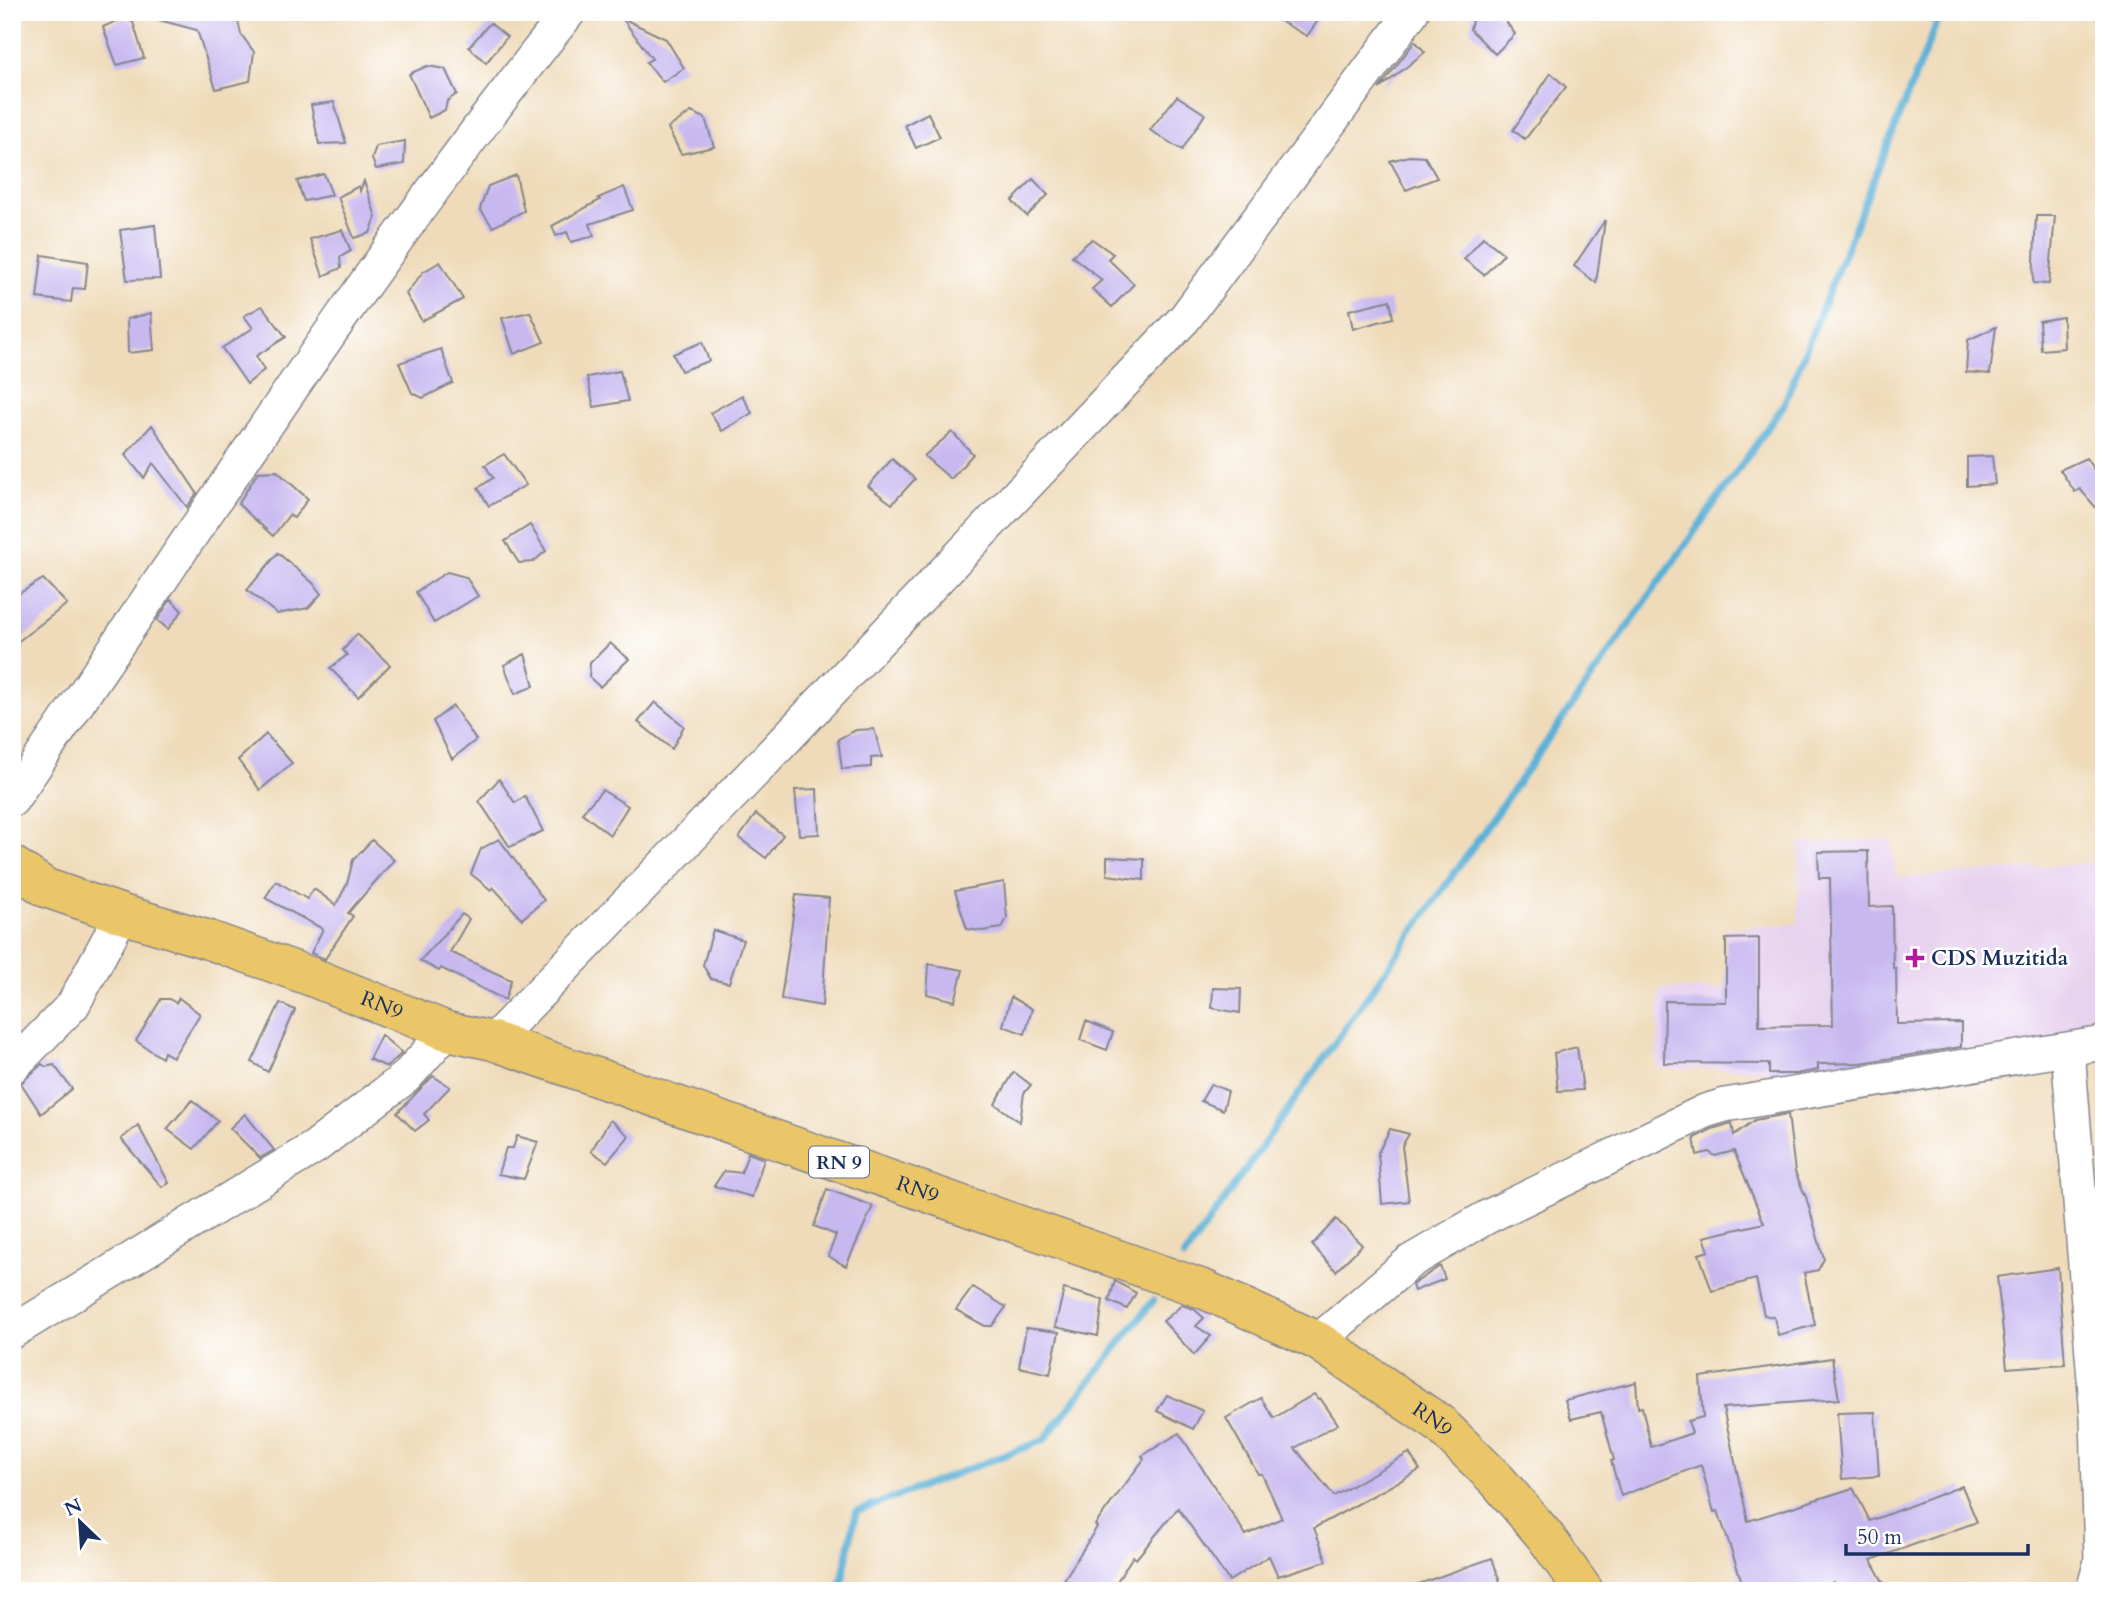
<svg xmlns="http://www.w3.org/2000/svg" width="2116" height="1603" font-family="Cardo,serif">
<rect width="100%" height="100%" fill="#fff"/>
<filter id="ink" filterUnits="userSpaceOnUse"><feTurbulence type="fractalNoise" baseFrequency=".0143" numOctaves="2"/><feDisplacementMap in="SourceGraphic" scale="14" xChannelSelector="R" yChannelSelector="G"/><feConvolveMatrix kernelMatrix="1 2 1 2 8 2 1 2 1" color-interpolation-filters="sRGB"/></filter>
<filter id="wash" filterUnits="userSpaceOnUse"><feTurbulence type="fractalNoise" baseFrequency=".00686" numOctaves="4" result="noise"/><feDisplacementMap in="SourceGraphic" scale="28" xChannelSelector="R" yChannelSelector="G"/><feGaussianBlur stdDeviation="1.57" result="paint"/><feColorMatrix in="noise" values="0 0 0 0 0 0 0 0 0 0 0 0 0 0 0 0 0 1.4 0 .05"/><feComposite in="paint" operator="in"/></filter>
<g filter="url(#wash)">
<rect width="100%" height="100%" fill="#efdbba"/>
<!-- built -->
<path fill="#e7d2ef" d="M 1891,839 L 1897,878 L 2104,862 L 2104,1053 L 1957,1070 L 1656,1069 L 1660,989 L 1726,989 L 1726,928 L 1798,924 L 1799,843 Z"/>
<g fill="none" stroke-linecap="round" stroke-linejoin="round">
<!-- stream -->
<g stroke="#5bb1d7" stroke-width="7">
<path d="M 1184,1257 L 1783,406 L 1941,12"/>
<path d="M 840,1591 L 856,1512 L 1044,1440 L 1153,1301"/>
</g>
</g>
<g id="blocks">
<!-- building -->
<g fill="#c7b8f0">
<path d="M 156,12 L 236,12 L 241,34 L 254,52 L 250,81 L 216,89 L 197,30 L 155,19 Z"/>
<path d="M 1264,12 L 1324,12 L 1307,36 Z"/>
<path d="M 1474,12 L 1495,12 L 1504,19 L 1515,34 L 1495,54 L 1470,29 Z"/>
<path d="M 123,18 L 133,22 L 144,58 L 117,65 L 103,27 Z"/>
<path d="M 622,18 L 666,39 L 684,68 L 663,82 L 646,62 L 652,59 Z"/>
<path d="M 490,23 L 507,37 L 486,63 L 469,47 Z"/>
<path d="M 1415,41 L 1425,52 L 1379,89 Z"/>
<path d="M 427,66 L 445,69 L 457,94 L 447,101 L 445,110 L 429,118 L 409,74 Z"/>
<path d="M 1551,73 L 1566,87 L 1525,139 L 1513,130 Z"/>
<path d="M 1177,96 L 1205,114 L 1182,150 L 1150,130 Z"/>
<path d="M 334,102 L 346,143 L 319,144 L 311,105 Z"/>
<path d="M 691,112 L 705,118 L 714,147 L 681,154 L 668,128 Z"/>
<path d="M 928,113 L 940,137 L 916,148 L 905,125 Z"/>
<path d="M 405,141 L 404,164 L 376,169 L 372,159 L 376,146 Z"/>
<path d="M 1409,156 L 1425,157 L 1437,178 L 1406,190 L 1390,161 Z"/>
<path d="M 324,174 L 332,195 L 304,201 L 297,181 Z"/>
<path d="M 516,175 L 524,211 L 493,227 L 480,209 L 488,186 Z"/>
<path d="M 1033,179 L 1048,195 L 1027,216 L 1012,201 Z"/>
<path d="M 364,181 L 376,217 L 370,233 L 354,238 L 338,197 L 359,186 L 360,191 Z"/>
<path d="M 624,187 L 633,210 L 590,224 L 594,236 L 571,242 L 567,232 L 556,236 L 552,226 L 600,200 L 598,198 Z"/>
<path d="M 2036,216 L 2055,216 L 2049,284 L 2033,283 Z"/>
<path d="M 1605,220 L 1596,283 L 1574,266 Z"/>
<path d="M 155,225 L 160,279 L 127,280 L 120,230 Z"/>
<path d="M 342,230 L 351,251 L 340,257 L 341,268 L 323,276 L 310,239 Z"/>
<path d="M 1483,237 L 1504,254 L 1484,275 L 1464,259 Z"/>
<path d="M 1092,239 L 1113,254 L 1108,259 L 1134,284 L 1112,307 L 1092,289 L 1102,280 L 1072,256 Z"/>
<path d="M 42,255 L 88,262 L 85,289 L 73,288 L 71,302 L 37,298 Z"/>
<path d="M 440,262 L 463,299 L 422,321 L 406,294 L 423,272 Z"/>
<path d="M 1390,300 L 1393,318 L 1353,329 L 1349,310 Z"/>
<path d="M 262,306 L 286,337 L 256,356 L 264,370 L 247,384 L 222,348 L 253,328 L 244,316 Z"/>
<path d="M 530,312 L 544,342 L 514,354 L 502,318 Z"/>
<path d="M 151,313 L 154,350 L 128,353 L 127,319 Z"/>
<path d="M 2063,317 L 2064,348 L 2041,350 L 2039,321 Z"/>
<path d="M 1996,327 L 1990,374 L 1966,372 L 1968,340 Z"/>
<path d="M 702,342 L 709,361 L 681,371 L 673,354 Z"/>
<path d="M 441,349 L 453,383 L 423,398 L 412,393 L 399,363 Z"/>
<path d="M 620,371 L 628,401 L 594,407 L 587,377 Z"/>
<path d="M 742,395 L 752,413 L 722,431 L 710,413 Z"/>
<path d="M 152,425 L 197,493 L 187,507 L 153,463 L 144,478 L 125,455 Z"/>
<path d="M 952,432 L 973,454 L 951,479 L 924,456 Z"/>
<path d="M 504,454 L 526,485 L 489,506 L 478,488 L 493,478 L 485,465 Z"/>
<path d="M 1992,456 L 1995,484 L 1967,486 L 1967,457 Z"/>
<path d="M 2086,458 L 2104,485 L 2104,517 L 2080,489 L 2075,492 L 2060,470 Z"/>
<path d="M 892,459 L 915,479 L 892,504 L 868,486 Z"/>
<path d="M 277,471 L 308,499 L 294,518 L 289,515 L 273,536 L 238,504 L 258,472 Z"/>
<path d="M 530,525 L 546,551 L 533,562 L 519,563 L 505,541 Z"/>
<path d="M 278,553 L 313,583 L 321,594 L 308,608 L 277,614 L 247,590 Z"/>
<path d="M 447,572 L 466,577 L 478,596 L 434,623 L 416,592 Z"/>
<path d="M 43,579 L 67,604 L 12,646 L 12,598 Z"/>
<path d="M 171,599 L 182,611 L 168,629 L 157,620 Z"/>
<path d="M 357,634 L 390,665 L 358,697 L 330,668 L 347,655 L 343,650 Z"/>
<path d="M 610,643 L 629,659 L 600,687 L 589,677 L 590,663 Z"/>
<path d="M 525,654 L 534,686 L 515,694 L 504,665 Z"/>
<path d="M 655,702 L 684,726 L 672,749 L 638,722 Z"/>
<path d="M 453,706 L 476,740 L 452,759 L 433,721 Z"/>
<path d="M 874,729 L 882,757 L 871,758 L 871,767 L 842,769 L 838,739 L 856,730 Z"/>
<path d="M 266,734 L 292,763 L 260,790 L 238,760 Z"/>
<path d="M 499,779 L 515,803 L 525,796 L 543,831 L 510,847 L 479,801 Z"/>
<path d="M 817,789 L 819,834 L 799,835 L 795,790 Z"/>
<path d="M 602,790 L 628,806 L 610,835 L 582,813 Z"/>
<path d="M 756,814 L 783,835 L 766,858 L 739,838 Z"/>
<path d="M 499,839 L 544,900 L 522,919 L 493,887 L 491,890 L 471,874 L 481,849 Z"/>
<path d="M 372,840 L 394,860 L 348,913 L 353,916 L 325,959 L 311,953 L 323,929 L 265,898 L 276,881 L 307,899 L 314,889 L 336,905 L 347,884 L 353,860 Z"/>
<path d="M 1868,851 L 1869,907 L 1892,906 L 1893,968 L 1896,968 L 1897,1024 L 1961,1023 L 1961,1047 L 1861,1063 L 1818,1064 L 1818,1070 L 1796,1074 L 1769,1074 L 1769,1064 L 1664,1063 L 1665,1001 L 1726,1002 L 1726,939 L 1759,938 L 1759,1026 L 1833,1025 L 1830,878 L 1819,878 L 1818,852 Z"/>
<path d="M 1107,857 L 1144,859 L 1144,880 L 1107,875 Z"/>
<path d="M 1004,882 L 1007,918 L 1002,928 L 982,931 L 967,929 L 955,891 Z"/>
<path d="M 796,895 L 829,898 L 822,1006 L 781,999 Z"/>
<path d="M 462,914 L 469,919 L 450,952 L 511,980 L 505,1000 L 441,968 L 439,971 L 420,961 Z"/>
<path d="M 713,930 L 743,940 L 729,983 L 711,979 L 703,965 Z"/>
<path d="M 929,964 L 963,970 L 955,1001 L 927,994 Z"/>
<path d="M 1213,988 L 1241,989 L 1240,1013 L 1212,1008 Z"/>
<path d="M 1011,997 L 1032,1009 L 1025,1034 L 1003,1026 Z"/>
<path d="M 179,998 L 200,1014 L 173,1057 L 164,1052 L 162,1058 L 136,1041 L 161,999 L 169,999 L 176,1003 Z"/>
<path d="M 280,1003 L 295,1010 L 268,1072 L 252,1062 Z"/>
<path d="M 1086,1021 L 1113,1032 L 1107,1050 L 1080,1040 Z"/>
<path d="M 381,1035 L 402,1053 L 387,1067 L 369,1059 Z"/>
<path d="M 1577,1047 L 1583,1090 L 1558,1091 L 1554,1053 Z"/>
<path d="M 42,1064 L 46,1067 L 54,1065 L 72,1089 L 41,1114 L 21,1083 Z"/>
<path d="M 1014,1072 L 1031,1085 L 1024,1093 L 1020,1122 L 995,1104 Z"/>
<path d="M 433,1076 L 450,1087 L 424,1114 L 429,1120 L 415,1131 L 397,1113 Z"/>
<path d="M 1211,1084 L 1228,1091 L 1223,1110 L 1201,1101 Z"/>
<path d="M 192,1100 L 218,1121 L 194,1149 L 167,1129 Z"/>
<path d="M 245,1114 L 274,1150 L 260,1158 L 230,1128 Z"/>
<path d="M 1788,1114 L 1795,1172 L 1806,1197 L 1824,1259 L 1818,1270 L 1804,1273 L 1815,1325 L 1778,1335 L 1774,1317 L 1764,1315 L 1756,1279 L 1712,1291 L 1699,1254 L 1709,1251 L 1704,1237 L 1764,1223 L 1734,1151 L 1715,1156 L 1709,1152 L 1697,1155 L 1694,1138 L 1712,1129 L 1732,1123 L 1734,1135 L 1755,1120 Z"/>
<path d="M 610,1120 L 629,1136 L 607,1162 L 591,1151 Z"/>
<path d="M 138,1125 L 169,1183 L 162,1187 L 121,1139 Z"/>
<path d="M 1390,1129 L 1409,1134 L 1402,1146 L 1409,1201 L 1382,1204 L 1378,1153 Z"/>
<path d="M 517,1136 L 538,1142 L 524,1179 L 498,1174 L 506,1148 L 513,1148 Z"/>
<path d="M 748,1153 L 764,1159 L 752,1197 L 714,1186 L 724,1171 L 741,1173 Z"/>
<path d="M 827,1189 L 873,1206 L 846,1266 L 828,1256 L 836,1235 L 814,1226 Z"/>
<path d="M 1336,1219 L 1362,1245 L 1336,1271 L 1312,1245 Z"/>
<path d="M 1440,1266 L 1445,1279 L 1414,1291 L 1412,1285 Z"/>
<path d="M 2058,1268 L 2065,1364 L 2007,1368 L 1997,1277 Z"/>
<path d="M 1115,1281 L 1136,1293 L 1127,1309 L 1109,1301 Z"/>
<path d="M 973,1287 L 1006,1307 L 992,1326 L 985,1326 L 956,1310 Z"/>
<path d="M 1064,1289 L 1103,1300 L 1098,1336 L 1055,1327 Z"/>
<path d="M 1182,1305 L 1194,1309 L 1204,1318 L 1196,1326 L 1211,1336 L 1194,1355 L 1163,1321 Z"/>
<path d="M 1026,1328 L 1059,1332 L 1050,1374 L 1019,1367 Z"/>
<path d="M 1832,1358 L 1839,1399 L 1723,1408 L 1748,1521 L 1853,1488 L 1870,1521 L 1962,1486 L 1977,1522 L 1871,1560 L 1888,1591 L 1838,1591 L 1833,1582 L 1816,1591 L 1745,1591 L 1718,1511 L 1714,1512 L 1701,1465 L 1621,1496 L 1611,1461 L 1614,1460 L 1601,1412 L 1571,1419 L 1565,1400 L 1636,1382 L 1638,1408 L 1642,1407 L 1651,1447 L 1692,1433 L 1688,1421 L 1703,1417 L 1700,1377 Z"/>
<path d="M 1314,1394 L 1318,1399 L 1320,1398 L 1338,1424 L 1295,1448 L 1334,1496 L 1409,1453 L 1420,1470 L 1314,1528 L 1327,1561 L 1278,1576 L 1269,1556 L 1229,1581 L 1178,1508 L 1136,1559 L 1133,1556 L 1111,1591 L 1057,1591 L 1097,1527 L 1095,1525 L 1144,1459 L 1142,1456 L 1179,1433 L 1246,1535 L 1282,1518 L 1262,1474 L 1258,1474 L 1226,1418 L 1261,1398 L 1274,1418 Z"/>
<path d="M 1167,1395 L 1203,1411 L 1193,1429 L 1157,1411 Z"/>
<path d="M 1875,1412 L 1879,1476 L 1842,1479 L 1837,1413 Z"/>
<path d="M 1492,1558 L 1503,1591 L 1408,1591 L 1407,1588 Z"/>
</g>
</g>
</g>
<g filter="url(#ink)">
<use href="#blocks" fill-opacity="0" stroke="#85858c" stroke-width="2"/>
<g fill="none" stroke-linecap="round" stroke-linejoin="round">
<defs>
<g id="minor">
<path d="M 12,800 C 193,535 368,263 569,12"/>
<path d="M 493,1041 L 762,764 L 1185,318 L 1412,12"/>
<path d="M 2068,1050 L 2097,1417 L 2101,1561 L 2093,1591"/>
<path d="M 12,1067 L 73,1005 L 122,914"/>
<path d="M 12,1332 L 315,1147 L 406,1077 L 447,1031"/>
<path d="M 1318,1341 L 1411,1261 L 1487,1217 L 1705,1111 L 1725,1105 L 2104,1043"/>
</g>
<g id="major">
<path id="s1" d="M 12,865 L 46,888 L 122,914 L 209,940 L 312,977 L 447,1031 L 493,1041 L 1203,1289 L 1318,1341 L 1440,1424 L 1497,1480 L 1545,1536 L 1584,1591"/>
</g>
</defs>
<!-- minor casing -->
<use href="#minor" stroke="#85858c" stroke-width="36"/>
<!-- major casing -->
<use href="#major" stroke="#85858c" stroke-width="41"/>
<!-- minor -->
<use href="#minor" stroke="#fff" stroke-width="33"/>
<!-- major -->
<use href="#major" stroke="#ebc669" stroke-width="38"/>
</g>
</g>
<!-- markers -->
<path fill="#b5179e" stroke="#fff" stroke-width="2.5" d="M1911.5 947.5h7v7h7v7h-7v7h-7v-7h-7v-7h7z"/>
<g text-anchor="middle" stroke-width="5" stroke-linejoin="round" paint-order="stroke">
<!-- shield labels -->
<rect fill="#fff" stroke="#5f6d8e" stroke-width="2" x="809" y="1146.5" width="60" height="31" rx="5"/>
<g font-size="19" font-weight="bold" fill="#1b2f5e">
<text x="839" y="1169">RN 9</text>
</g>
<!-- poi labels -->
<g font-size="21" font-weight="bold" fill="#1b2f5e" stroke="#fff" text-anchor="start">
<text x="1931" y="965">CDS Muzitida</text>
</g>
<!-- street labels -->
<g font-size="21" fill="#1b2f5e" stroke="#fff">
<text dy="7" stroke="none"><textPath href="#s1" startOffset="397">RN9</textPath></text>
<text dy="7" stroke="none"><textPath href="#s1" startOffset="964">RN9</textPath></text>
<text dy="7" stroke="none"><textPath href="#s1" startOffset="1531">RN9</textPath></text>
</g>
</g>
<!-- margin -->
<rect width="2116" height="1603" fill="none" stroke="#fff" stroke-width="42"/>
<!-- north arrow -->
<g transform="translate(80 1522) rotate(335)" stroke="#ffffff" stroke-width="5" paint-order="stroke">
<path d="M0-5L12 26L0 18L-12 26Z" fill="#1b2f5e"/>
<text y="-10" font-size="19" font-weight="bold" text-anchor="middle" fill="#1b2f5e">N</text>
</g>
<!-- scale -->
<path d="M1846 1544v10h182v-10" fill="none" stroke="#1b2f5e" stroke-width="3.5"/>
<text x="1857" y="1544" font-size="21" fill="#1b2f5e" stroke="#ffffff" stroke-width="5" paint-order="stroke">50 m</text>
</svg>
